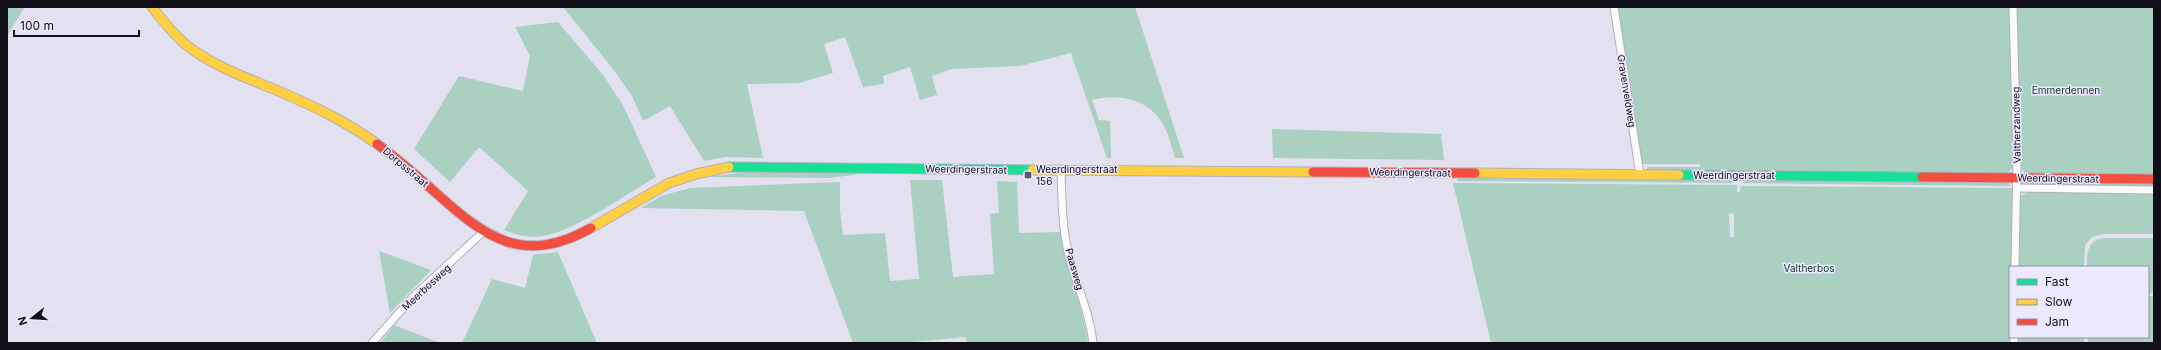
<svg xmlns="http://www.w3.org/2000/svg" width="2161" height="350" font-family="Inter,sans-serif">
<rect width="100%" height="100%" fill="#e3e1f0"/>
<!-- green -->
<g fill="#a9d0c0" fill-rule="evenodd">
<path d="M 7,7 L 25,7 L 7,36 Z"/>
<path d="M 563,7 L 1135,7 L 1184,158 L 1175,158 C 1172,147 1169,136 1164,126 C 1150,99 1119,93 1092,100 L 1099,120 L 1110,121 L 1111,158 L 1107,158 L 1071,53 L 1020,66 L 952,69 L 932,76 L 937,95 L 920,100 L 910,67 L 883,76 L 884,84 L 863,87 L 845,37 L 824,44 L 833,73 L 799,83 L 747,84 L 763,158 L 725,157 L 704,161 L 670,106 L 643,121 L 632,96 L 613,69 Z"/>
<path d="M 1616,7 L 2154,7 L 2154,175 L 2027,174 L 2019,167 L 2014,167 L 2006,174 L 1647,170 L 1647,167 L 1700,167 L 1700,164 L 1641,164 Z"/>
<path d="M 558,22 L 603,75 L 623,105 L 656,177 C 624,195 570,236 534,237 C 524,237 514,234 504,230 L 528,191 L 479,147 L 450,182 L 414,149 L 459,76 L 523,91 L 530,56 L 515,27 Z"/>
<path d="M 1272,129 L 1441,134 L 1444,160 L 1273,158 Z"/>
<path d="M 747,172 L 867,173 L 830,178 L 706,177 Z"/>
<path d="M 1458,177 L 1728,179 L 1734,183 L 1457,181 Z"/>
<path d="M 910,180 L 942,180 L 953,277 L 994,274 L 990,214 L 999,213 L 997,181 L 1017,182 L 1019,233 L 1061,232 C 1066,271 1083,304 1088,343 L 967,343 L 965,337 L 903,343 L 853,343 L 804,211 L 641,208 L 661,196 L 690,188 L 840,182 L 840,211 L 843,235 L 885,233 L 890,281 L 919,279 Z"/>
<path d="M 1748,180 L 2007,182 L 2011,186 L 1742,183 Z"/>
<path d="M 2031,182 L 2154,183 L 2154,187 L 2026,185 Z"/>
<path d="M 1453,183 L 1737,185 L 1737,192 L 1740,192 L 1741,186 L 2013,188 L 2013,267 L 2010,267 L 2010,337 L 2012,337 L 2012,343 L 1491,343 ZM 1734,213 L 1734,237 L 1730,237 L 1729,214 Z"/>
<path d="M 2029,192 L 2154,194 L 2154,234 L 2104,234 L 2092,237 L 2085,245 L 2084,267 L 2017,267 L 2019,199 L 2022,195 Z"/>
<path d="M 2105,238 L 2154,238 L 2154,293 L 2148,293 L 2148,267 L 2087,267 C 2087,252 2087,240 2105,238 Z"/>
<path d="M 379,251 L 431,270 L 390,313 Z"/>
<path d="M 558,252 L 597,343 L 462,343 L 492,279 L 525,288 L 533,255 Z"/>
<path d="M 2148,296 L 2154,296 L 2154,343 L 2088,343 L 2088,337 L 2148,337 Z"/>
<path d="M 394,325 L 440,343 L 380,343 Z"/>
<rect x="2016" y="337" width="68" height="6"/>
</g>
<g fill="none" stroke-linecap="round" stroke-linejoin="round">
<defs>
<g id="street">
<path d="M 1614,7 L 1640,175"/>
<path d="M 2013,7 L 2017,160 L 2015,267"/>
<path d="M 1061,170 C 1062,202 1062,236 1072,267 C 1080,293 1090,316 1093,343"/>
<path d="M 2017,188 L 2154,190"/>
<path d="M 372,343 L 413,297 L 482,233"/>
<path d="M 2014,343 L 2014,337"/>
</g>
<g id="fast">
<path d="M 729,167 L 1032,170"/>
<path d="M 1679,175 L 1922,177"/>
</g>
<g id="slow">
<path d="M 152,7 C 162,20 172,32 184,43 C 210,65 245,77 276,90 C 311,105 346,121 377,144"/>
<path d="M 1032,170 L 1313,172"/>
<path d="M 1475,173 L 1679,175"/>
<path d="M 591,228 L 669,183 L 696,174 L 729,167"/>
</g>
<g id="jam">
<path d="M 377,144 C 398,159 417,176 436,193 C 486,238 524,266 591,228"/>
<path d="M 1313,172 L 1475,173"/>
<path d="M 1922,177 L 2154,179"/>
</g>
</defs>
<!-- street casing -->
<use href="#street" stroke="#b2b0bb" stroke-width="9"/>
<!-- fast casing -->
<use href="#fast" stroke="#b2b0bb" stroke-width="11"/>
<!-- slow casing -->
<use href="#slow" stroke="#b2b0bb" stroke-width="11"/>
<!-- jam casing -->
<use href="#jam" stroke="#b2b0bb" stroke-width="11"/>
<!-- street -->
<use href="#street" stroke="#fbfafd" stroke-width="7"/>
<!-- fast -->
<use href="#fast" stroke="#16e098" stroke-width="9"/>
<!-- slow -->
<use href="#slow" stroke="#ffcf43" stroke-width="9"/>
<!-- jam -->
<use href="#jam" stroke="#f24e42" stroke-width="9"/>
</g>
<!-- markers -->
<rect fill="#5a5863" stroke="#ece9ff" stroke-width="1.5" x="1024" y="171" width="8" height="8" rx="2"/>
<g text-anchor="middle" stroke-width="3" stroke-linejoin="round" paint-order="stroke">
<!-- park labels -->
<g font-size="10" fill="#0c3420" stroke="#ece9ff">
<text x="2066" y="94">Emmerdennen</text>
<text x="1809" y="272">Valtherbos</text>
</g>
<!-- street labels -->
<g font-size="10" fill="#100e17" stroke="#ece9ff">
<text transform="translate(1627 91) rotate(81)" y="4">Gravenveldweg</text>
<text transform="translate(2016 125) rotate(-91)" y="4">Valtherzandweg</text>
<text transform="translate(406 167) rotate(40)" y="4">Dorpsstraat</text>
<text transform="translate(966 169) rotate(1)" y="4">Weerdingerstraat</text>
<text transform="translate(1410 172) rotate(1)" y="4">Weerdingerstraat</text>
<text x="1734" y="179">Weerdingerstraat</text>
<text transform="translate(2058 178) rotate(1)" y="4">Weerdingerstraat</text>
<text transform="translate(1075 269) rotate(74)" y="4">Paasweg</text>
<text transform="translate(426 287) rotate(-43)" y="4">Meerbosweg</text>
</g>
<!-- poi labels -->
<g font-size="10" fill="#100e17" stroke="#ece9ff" text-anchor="start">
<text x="1036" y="173">Weerdingerstraat<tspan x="1036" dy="12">156</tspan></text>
</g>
</g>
<!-- border -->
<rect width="2161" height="350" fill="none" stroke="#100e17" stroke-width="16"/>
<!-- legend -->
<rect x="2009" y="266" width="140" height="72" fill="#ece9ff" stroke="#9491a2"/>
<rect x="2017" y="279" width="20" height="6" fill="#16e098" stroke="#9491a2"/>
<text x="2045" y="286" font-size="12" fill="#100e17">Fast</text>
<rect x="2017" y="299" width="20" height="6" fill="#ffcf43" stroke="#9491a2"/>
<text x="2045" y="306" font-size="12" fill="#100e17">Slow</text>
<rect x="2017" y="319" width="20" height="6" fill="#f24e42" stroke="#9491a2"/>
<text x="2045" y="326" font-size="12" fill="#100e17">Jam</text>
<!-- north arrow -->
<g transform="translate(32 318) rotate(253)" stroke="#ece9ff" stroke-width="3" paint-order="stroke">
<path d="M0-3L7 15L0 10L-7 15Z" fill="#100e17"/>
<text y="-6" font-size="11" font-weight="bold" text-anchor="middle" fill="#100e17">N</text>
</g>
<!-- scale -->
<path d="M14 30v6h125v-6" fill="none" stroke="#100e17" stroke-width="2"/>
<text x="20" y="30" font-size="12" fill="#100e17" stroke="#ece9ff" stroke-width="3" paint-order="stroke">100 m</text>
</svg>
